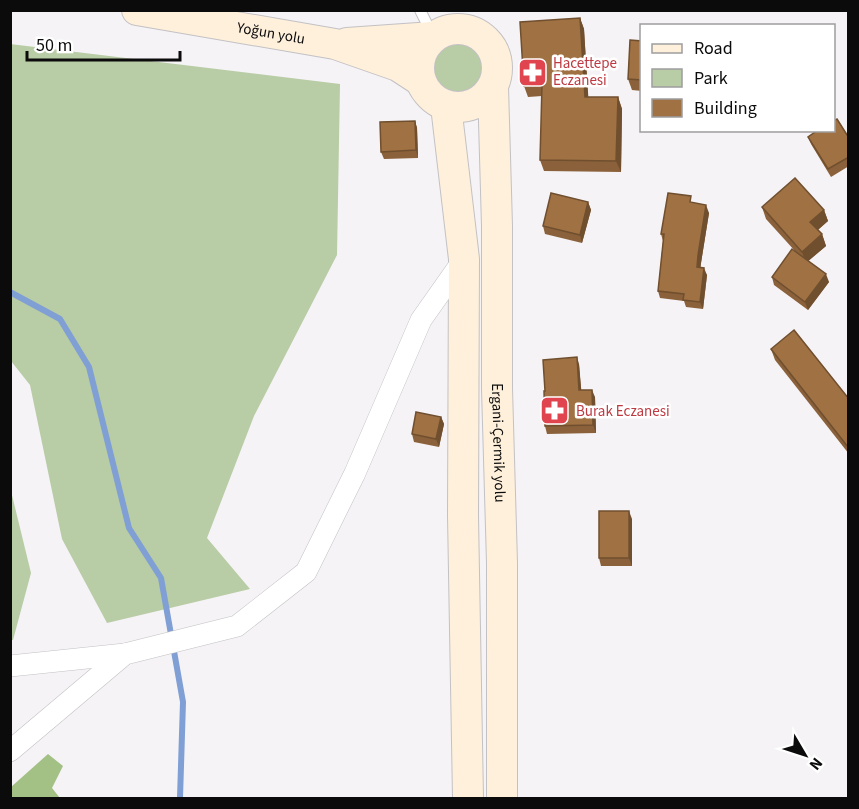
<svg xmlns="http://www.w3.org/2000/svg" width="859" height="809" font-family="'Source Sans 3',sans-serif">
<rect width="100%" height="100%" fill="#f5f3f6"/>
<!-- green -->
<g fill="#b8cca5">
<circle cx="458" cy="67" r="25"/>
<path d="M 10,44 L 340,84 L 337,255 L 254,416 L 207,538 L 250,589 L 107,623 L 62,539 L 30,385 L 11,361 Z"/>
<path d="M 10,487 L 31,573 L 13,640 L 11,640 Z"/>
</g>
<!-- forest -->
<path fill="#a3c085" d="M 48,754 L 63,766 L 52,788 L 60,798 L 11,798 L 11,787 Z"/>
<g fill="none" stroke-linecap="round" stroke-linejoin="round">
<!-- stream -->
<path stroke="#809fd4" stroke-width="6" d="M 10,292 L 60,319 L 89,367 L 129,528 L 161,578 L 183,702 L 180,798"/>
<defs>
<path id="lane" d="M 420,10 L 432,34"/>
<g id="street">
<path d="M 10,666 L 125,654"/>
<path d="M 10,751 L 125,654 L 237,626 L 306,572 L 355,473 L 421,320 L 464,259"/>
</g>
<g id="secondary">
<path id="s1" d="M 137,10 L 335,44 L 398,66 L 421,81"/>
<circle cx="458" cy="68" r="39"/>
<path d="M 347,43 L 433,37"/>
<path id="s2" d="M 493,87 L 497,226 L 497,389 L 502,563 L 502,798"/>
<path d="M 446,106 L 464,259 L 463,516 L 468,798"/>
</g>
</defs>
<!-- lane casing -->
<use href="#lane" stroke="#c3c1c4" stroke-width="12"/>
<!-- street casing -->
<use href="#street" stroke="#c3c1c4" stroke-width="22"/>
<!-- secondary casing -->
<use href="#secondary" stroke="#c3c1c4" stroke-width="32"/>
<!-- lane -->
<use href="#lane" stroke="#fff" stroke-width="10"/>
<!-- street -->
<use href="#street" stroke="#fff" stroke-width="21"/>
<!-- secondary -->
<use href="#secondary" stroke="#fef0da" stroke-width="30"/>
</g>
<!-- wall -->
<g fill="#8a613a">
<path d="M 580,18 L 584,29 L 588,97 L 618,97 L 622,109 L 621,172 L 544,171 L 540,160 L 542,96 L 528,97 L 524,86 Z"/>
<path d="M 642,41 L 642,91 L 632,90 L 628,79 Z"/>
<path d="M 415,121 L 417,128 L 418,158 L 384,159 L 381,152 Z"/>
<path d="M 808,137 L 849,138 L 849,166 L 831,177 L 811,144 Z"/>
<path d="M 588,202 L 591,210 L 582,243 L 545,234 L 543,226 Z"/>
<path d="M 693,203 L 709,213 L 701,263 L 700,267 L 707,275 L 703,309 L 686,307 L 684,301 L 660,298 L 658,291 L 663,241 L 661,234 Z"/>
<path d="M 762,207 L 824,210 L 828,221 L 818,230 L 822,234 L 826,246 L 808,261 L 829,282 L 808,310 L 774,285 L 772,277 L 795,251 L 766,219 Z"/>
<path d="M 771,349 L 849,399 L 849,454 L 775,360 Z"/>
<path d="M 579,364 L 581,390 L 595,397 L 596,433 L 547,434 L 545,426 L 545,391 Z"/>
<path d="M 441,417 L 444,424 L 439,447 L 414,442 L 412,434 Z"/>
<path d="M 632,519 L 632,566 L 601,566 L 599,558 Z"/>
</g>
<!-- shaded-wall -->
<g fill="#704f2f">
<path d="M 580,18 L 584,29 L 589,108 L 585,97 Z"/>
<path d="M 618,97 L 622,109 L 621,172 L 616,161 Z"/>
<path d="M 415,121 L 417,128 L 418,158 L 416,150 Z"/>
<path d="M 588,202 L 591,210 L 582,243 L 580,235 Z"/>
<path d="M 706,205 L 709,213 L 701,263 L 700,275 L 697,267 L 698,255 Z"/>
<path d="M 824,210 L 828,221 L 814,233 L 810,222 Z"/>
<path d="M 822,234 L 826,246 L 806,263 L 802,252 Z"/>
<path d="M 704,268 L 707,275 L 703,309 L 700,302 Z"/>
<path d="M 826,274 L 829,282 L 808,310 L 805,302 Z"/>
<path d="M 577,357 L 579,364 L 582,398 L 579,390 Z"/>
<path d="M 592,390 L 595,397 L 596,433 L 593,425 Z"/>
<path d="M 441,417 L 444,424 L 439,447 L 436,439 Z"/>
<path d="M 629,511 L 632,519 L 632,566 L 629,558 Z"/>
</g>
<!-- building -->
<g fill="#a07143" stroke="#704f2f" stroke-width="1.5">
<path d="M 580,18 L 585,97 L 618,97 L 616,161 L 540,160 L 542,85 L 524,86 L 520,22 Z"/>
<path d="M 630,40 L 642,41 L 642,80 L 628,79 Z"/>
<path d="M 837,119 L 849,138 L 849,157 L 828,169 L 808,137 L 818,130 L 834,130 L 834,121 Z"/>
<path d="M 415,121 L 416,150 L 381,152 L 380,122 Z"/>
<path d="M 795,178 L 824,210 L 810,222 L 822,234 L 802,252 L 762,207 Z"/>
<path d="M 551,193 L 588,202 L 580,235 L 543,226 Z"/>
<path d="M 668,193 L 691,196 L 690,202 L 706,205 L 698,255 L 697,267 L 704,268 L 700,302 L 683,300 L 684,294 L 658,291 L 664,234 L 661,234 Z"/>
<path d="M 792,249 L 826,274 L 805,302 L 772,277 Z"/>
<path d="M 794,330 L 849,399 L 849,447 L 848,447 L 771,349 Z"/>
<path d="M 577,357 L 579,390 L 592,390 L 593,425 L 545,426 L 544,391 L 545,391 L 543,360 Z"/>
<path d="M 416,412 L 441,417 L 436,439 L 412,434 Z"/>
<rect x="599" y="511" width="30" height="47"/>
</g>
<!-- icons -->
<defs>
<symbol id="pharmacy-square" viewBox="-11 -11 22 22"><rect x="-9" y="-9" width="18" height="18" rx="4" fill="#e0444e" stroke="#fff"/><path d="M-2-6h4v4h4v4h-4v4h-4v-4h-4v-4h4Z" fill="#fff"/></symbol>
</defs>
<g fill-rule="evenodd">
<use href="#pharmacy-square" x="516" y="56" width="33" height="33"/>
<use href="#pharmacy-square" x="538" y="394" width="33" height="33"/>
</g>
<g text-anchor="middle" stroke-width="5" stroke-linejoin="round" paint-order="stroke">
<!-- street labels -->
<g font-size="15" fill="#0c0b0c" stroke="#fff">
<text dy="5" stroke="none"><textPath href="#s1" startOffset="136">Yoğun yolu</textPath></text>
<text dy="5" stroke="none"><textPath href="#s2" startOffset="356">Ergani-Çermik yolu</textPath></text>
</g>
<!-- health labels -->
<g font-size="15" fill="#be3a42" stroke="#fff" text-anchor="start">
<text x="553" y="68">Hacettepe<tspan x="553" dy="17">Eczanesi</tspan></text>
<text x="576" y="416">Burak Eczanesi</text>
</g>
</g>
<!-- border -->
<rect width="859" height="809" fill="none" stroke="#0c0b0c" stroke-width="24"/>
<!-- legend -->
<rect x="640" y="24" width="195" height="108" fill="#ffffff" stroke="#9e9d9e" stroke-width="1.5"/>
<rect x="652" y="44" width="30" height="9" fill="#fef0da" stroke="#9e9d9e" stroke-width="1.5"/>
<text x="694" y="54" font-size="18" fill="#0c0b0c">Road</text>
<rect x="652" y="69" width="30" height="18" fill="#b8cca5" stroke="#9e9d9e" stroke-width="1.5"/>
<text x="694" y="84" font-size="18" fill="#0c0b0c">Park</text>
<rect x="652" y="99" width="30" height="18" fill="#a07143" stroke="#9e9d9e" stroke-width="1.5"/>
<text x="694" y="114" font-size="18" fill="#0c0b0c">Building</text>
<!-- north arrow -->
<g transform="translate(805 755) rotate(129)" stroke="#ffffff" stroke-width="4.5" paint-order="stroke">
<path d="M0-4.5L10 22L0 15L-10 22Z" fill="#0c0b0c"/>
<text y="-9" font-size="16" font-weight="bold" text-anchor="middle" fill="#0c0b0c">N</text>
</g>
<!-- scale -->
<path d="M27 51v9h153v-9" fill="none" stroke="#0c0b0c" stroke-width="3"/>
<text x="36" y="51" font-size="18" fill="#0c0b0c" stroke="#ffffff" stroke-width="4.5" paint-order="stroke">50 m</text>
</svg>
